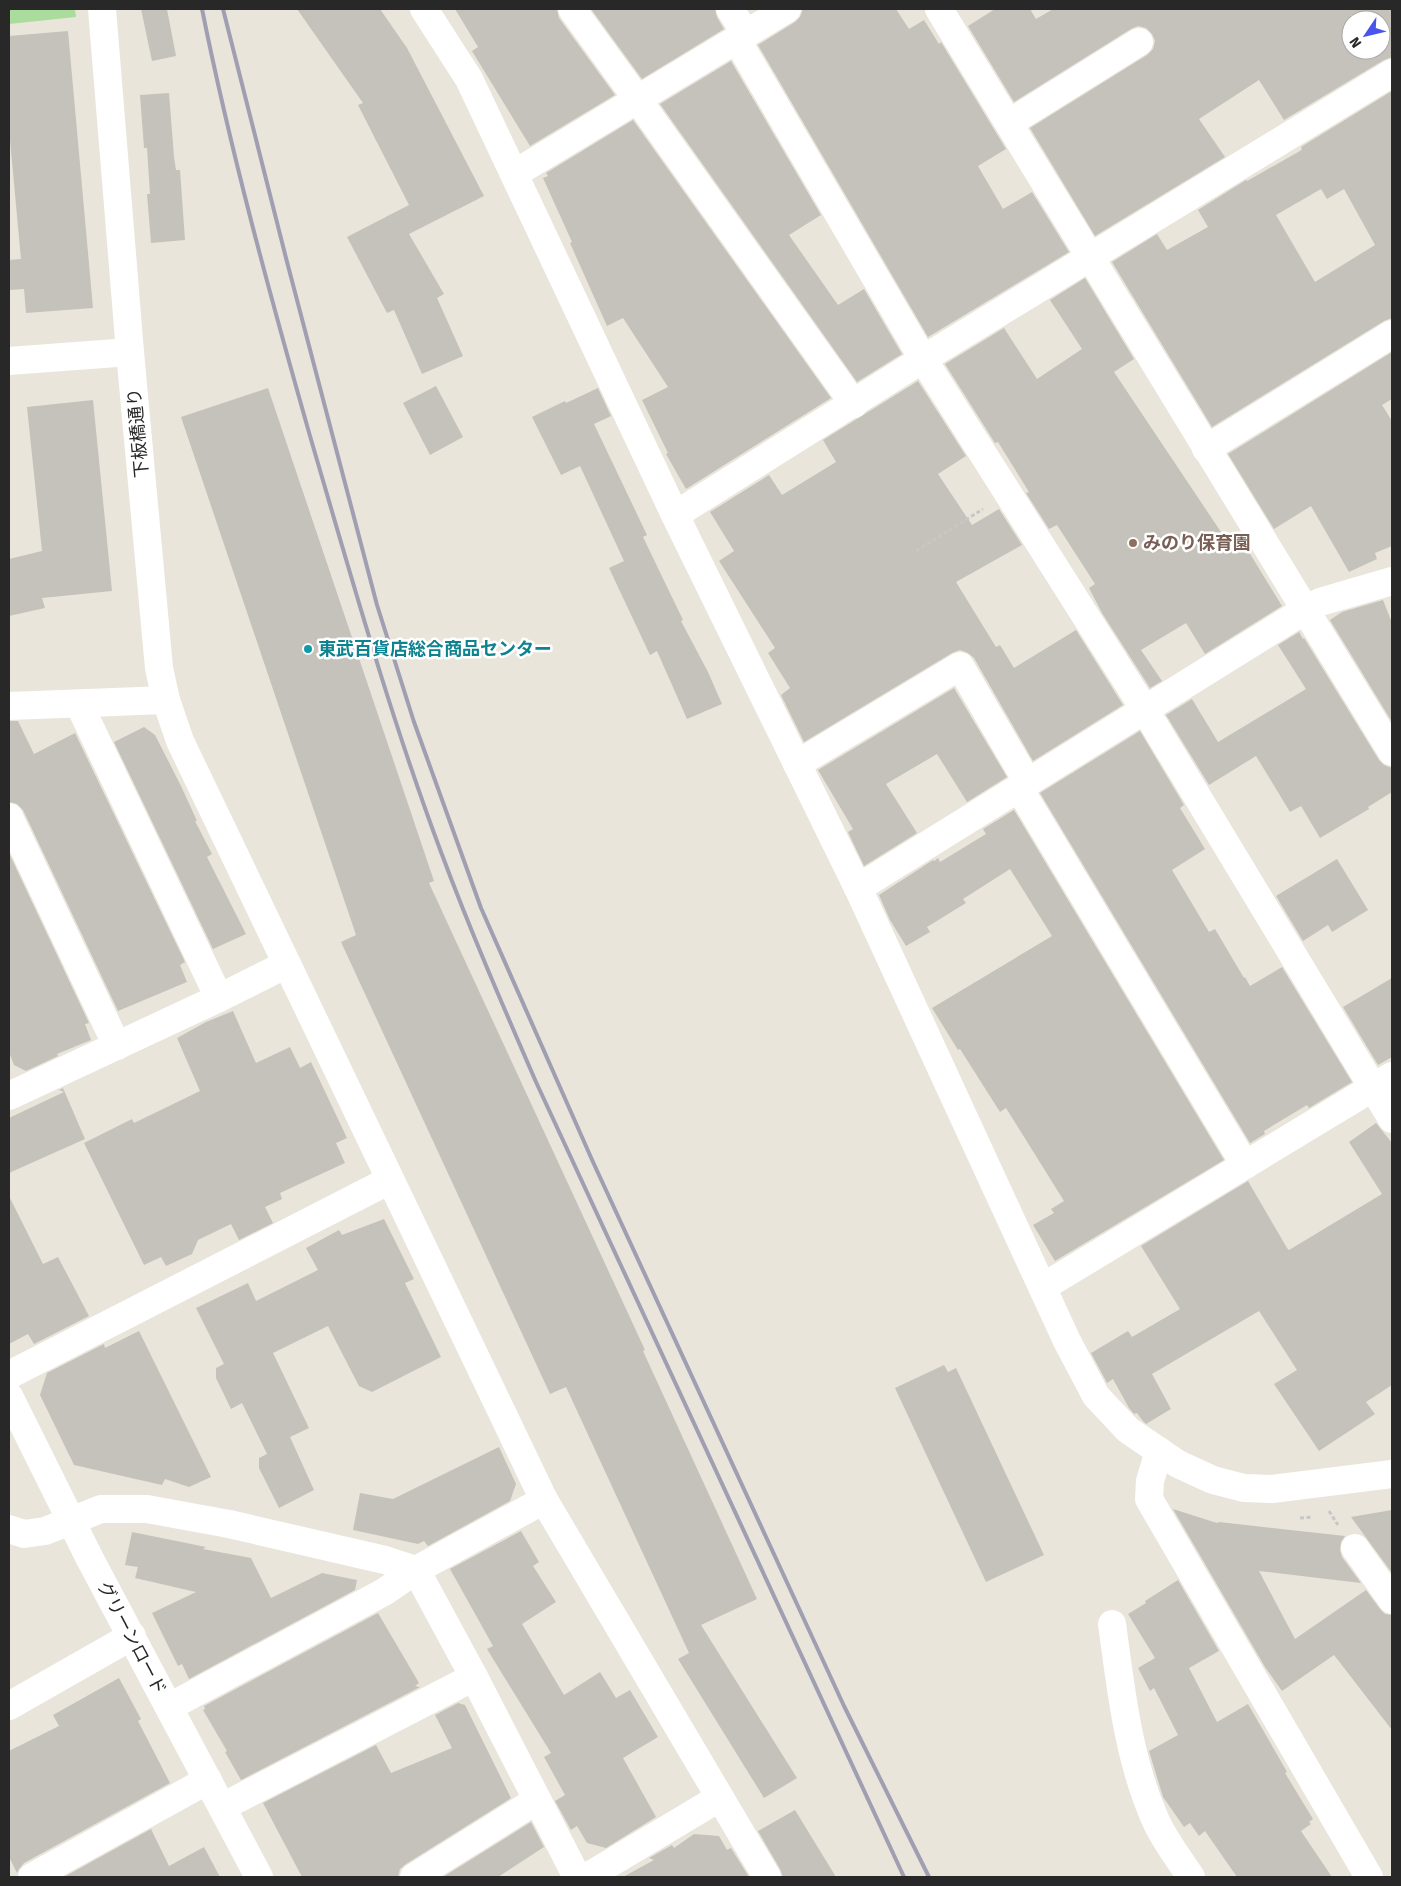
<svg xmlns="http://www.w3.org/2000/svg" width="1401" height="1886" font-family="'Fira Sans','Noto Sans JP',sans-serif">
<rect width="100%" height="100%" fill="#eae5db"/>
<!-- green -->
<path fill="#aadc9c" d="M 9,9 L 75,9 L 76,17 L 9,24 Z"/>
<!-- building -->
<g fill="#c5c2bb" fill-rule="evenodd">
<path d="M 141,9 L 167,9 L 176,56 L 152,61 Z"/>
<path d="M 297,9 L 380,9 L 407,48 L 484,196 L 409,234 L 444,294 L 437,298 L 463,356 L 422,374 L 394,310 L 387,313 L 347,237 L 409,205 L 358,105 L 363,103 Z"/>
<path d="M 455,9 L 557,9 L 559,18 L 615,95 L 530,146 L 472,51 L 478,47 Z"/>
<path d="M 591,9 L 715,9 L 717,17 L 724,29 L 642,79 Z"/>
<path d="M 803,9 L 896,9 L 909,29 L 924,20 L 939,44 L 941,42 L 1006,149 L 978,166 L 1003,209 L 1032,192 L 1069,252 L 928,337 L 758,45 L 795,22 L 800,17 Z"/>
<path d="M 995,9 L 1030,9 L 1036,19 L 1053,9 L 1392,9 L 1392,57 L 1384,60 L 1284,120 L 1259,80 L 1199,119 L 1225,157 L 1095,236 L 1030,128 L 1147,55 L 1153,49 L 1155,41 L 1152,34 L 1146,28 L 1138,26 L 1131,29 L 1014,102 L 968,26 ZM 1351,20 L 1381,20 L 1381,50 L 1351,50 Z"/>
<path d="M 68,31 L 93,308 L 26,313 L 24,289 L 9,290 L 9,260 L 21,259 L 10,140 L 9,140 L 9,36 Z"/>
<path d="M 731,61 L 821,215 L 789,235 L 838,305 L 864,289 L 902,354 L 857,382 L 660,104 Z"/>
<path d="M 1392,91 L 1392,318 L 1384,321 L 1212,427 L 1112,262 L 1157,234 L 1167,250 L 1208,227 L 1198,210 L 1246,180 L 1247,181 L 1300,151 L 1302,149 L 1301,147 ZM 1321,189 L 1327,199 L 1344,189 L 1375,245 L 1315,282 L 1276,215 Z"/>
<path d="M 169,93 L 174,157 L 176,170 L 180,170 L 185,240 L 151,243 L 147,194 L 150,194 L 147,148 L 144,148 L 140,95 Z"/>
<path d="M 633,120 L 831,398 L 686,489 L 666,454 L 668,453 L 642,400 L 668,387 L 623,318 L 607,326 L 570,243 L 572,242 L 543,178 L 548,176 L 546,173 Z"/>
<path d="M 1085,278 L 1134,359 L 1114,372 L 1225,538 L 1236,531 L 1282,606 L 1205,654 L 1186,623 L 1141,650 L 1162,681 L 1150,688 L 1102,613 L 1089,588 L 1095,584 L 1057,525 L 1049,529 L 1026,493 L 1029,492 L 998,442 L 995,443 L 945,364 L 1004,328 L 1037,379 L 1082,349 L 1050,300 Z"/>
<path d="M 1392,352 L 1392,399 L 1382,405 L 1392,421 L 1392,546 L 1375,553 L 1377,559 L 1349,572 L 1311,506 L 1274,529 L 1228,454 Z"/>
<path d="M 918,381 L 966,456 L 938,474 L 972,525 L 999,509 L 1022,545 L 956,582 L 996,647 L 1000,645 L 1014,668 L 1076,630 L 1123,705 L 1033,761 L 974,658 L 968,653 L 960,650 L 952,653 L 804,742 L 781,695 L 790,688 L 768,653 L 775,648 L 719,561 L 734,551 L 710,512 L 769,475 L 782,495 L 836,462 L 823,440 Z"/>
<path d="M 436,386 L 463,437 L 430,455 L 403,403 Z"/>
<path d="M 268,388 L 434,881 L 429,883 L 645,1350 L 643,1351 L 757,1599 L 701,1625 L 797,1778 L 764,1798 L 678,1659 L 689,1653 L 566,1387 L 550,1394 L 341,942 L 356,935 L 181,417 Z"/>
<path d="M 598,388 L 611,416 L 594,424 L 647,535 L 643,537 L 683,620 L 681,621 L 708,672 L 722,704 L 687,719 L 657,651 L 650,655 L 609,568 L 624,561 L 580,466 L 561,475 L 532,417 L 565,401 L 566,403 Z"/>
<path d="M 93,400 L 112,591 L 42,598 L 45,608 L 9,616 L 9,559 L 42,551 L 27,407 Z"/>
<path d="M 1383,600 L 1392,623 L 1392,722 L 1330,620 L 1342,612 Z"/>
<path d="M 1299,632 L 1303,639 L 1304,638 L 1379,760 L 1384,765 L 1392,768 L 1392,792 L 1368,807 L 1369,809 L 1320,838 L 1301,806 L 1290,812 L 1256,756 L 1209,785 L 1166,715 L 1192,699 L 1218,742 L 1306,689 L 1278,645 Z"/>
<path d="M 954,688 L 1007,777 L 967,802 L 937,754 L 886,784 L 917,833 L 864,866 L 848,832 L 853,829 L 818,770 Z"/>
<path d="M 9,721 L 18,721 L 34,754 L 75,733 L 185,962 L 180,965 L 187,982 L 118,1011 L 23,810 L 17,804 L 9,802 Z"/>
<path d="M 144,727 L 155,735 L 181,786 L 197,821 L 195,821 L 212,854 L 207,857 L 246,934 L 213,949 L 114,742 Z"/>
<path d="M 1140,731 L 1184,805 L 1180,808 L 1205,849 L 1172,870 L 1209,932 L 1215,929 L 1244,978 L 1245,977 L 1250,986 L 1282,967 L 1352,1082 L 1309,1108 L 1307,1105 L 1264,1131 L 1265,1134 L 1250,1143 L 1040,793 Z"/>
<path d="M 1014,810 L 1224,1160 L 1055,1261 L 1033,1225 L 1054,1213 L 1051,1209 L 1064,1201 L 1006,1108 L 1000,1112 L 960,1049 L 958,1050 L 932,1008 L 1052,936 L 1010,869 L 963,899 L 966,903 L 927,927 L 930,932 L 906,946 L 890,920 L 879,895 L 933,860 L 934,861 L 938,858 L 940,862 L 986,834 L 983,829 Z"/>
<path d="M 9,853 L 89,1023 L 85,1024 L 91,1040 L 57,1054 L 58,1056 L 26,1071 L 14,1065 L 9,1052 Z"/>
<path d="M 1337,859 L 1368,910 L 1332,932 L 1328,925 L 1303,941 L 1276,896 Z"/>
<path d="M 1392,978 L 1392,1057 L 1378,1065 L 1343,1007 Z"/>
<path d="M 233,1011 L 256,1063 L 290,1047 L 300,1068 L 311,1062 L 347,1138 L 336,1143 L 345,1163 L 280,1193 L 282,1199 L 265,1207 L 273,1223 L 239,1240 L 231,1224 L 198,1240 L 192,1254 L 166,1266 L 161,1257 L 144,1265 L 84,1143 L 132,1119 L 134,1123 L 200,1091 L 177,1038 L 206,1022 Z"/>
<path d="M 63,1088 L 85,1139 L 9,1173 L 9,1118 L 64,1092 L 59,1090 Z"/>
<path d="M 1376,1123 L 1392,1143 L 1392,1385 L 1366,1402 L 1375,1414 L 1319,1451 L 1274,1384 L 1297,1370 L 1259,1311 L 1152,1374 L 1171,1409 L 1146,1424 L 1142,1420 L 1137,1413 L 1134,1414 L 1129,1408 L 1113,1379 L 1107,1383 L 1091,1353 L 1128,1331 L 1132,1337 L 1180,1309 L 1141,1246 L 1248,1181 L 1287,1248 L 1289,1250 L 1382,1194 L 1349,1142 Z"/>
<path d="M 9,1196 L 43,1264 L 58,1257 L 89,1316 L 34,1344 L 28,1334 L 9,1344 Z"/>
<path d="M 384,1219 L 414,1279 L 405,1283 L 441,1357 L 372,1392 L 359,1386 L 328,1326 L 273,1353 L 309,1428 L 290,1437 L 314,1490 L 279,1508 L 259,1468 L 259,1458 L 267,1454 L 242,1403 L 231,1409 L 216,1378 L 216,1368 L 224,1364 L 196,1308 L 248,1283 L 256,1301 L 318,1270 L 306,1248 L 339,1230 L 342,1235 Z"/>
<path d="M 139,1331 L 211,1477 L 189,1487 L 165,1479 L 162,1485 L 74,1465 L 40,1395 L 47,1373 L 104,1344 L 105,1348 Z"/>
<path d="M 944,1365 L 948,1372 L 956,1368 L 1044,1555 L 986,1582 L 895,1388 Z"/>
<path d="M 499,1447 L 516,1484 L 510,1501 L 428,1546 L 424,1541 L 418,1544 L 353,1530 L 360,1493 L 393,1499 Z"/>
<path d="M 1173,1509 L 1217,1523 L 1219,1522 L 1345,1536 L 1341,1542 L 1340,1550 L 1342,1557 L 1361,1583 L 1259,1571 L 1295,1639 L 1366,1590 L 1380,1609 L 1385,1614 L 1392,1615 L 1392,1730 L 1334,1655 L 1282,1691 L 1265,1667 Z"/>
<path d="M 1392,1510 L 1392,1573 L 1351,1517 Z"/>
<path d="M 521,1531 L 539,1562 L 533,1566 L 556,1602 L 522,1624 L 564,1695 L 600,1672 L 616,1698 L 630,1690 L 658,1737 L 623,1758 L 656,1817 L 606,1848 L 587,1843 L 577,1826 L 571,1830 L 555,1801 L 565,1795 L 544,1757 L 551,1753 L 487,1649 L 493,1646 L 450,1569 Z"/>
<path d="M 132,1532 L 206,1547 L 203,1549 L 251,1558 L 271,1598 L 322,1573 L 357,1580 L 355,1590 L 189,1679 L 182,1664 L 178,1666 L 152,1613 L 196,1592 L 135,1578 L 138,1567 L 125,1565 Z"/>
<path d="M 1178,1580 L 1219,1651 L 1189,1668 L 1217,1722 L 1248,1704 L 1287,1772 L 1285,1773 L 1313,1819 L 1309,1822 L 1311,1824 L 1301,1831 L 1332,1877 L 1237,1877 L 1205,1831 L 1199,1836 L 1190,1823 L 1184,1827 L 1163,1797 L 1149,1751 L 1178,1735 L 1154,1688 L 1150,1691 L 1138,1668 L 1155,1658 L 1128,1614 L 1146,1603 L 1145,1601 Z"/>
<path d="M 378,1613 L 419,1683 L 415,1686 L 420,1687 L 241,1780 L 225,1752 L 227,1751 L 203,1710 L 205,1709 L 204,1706 Z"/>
<path d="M 119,1678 L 141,1719 L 138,1721 L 170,1783 L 24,1863 L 19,1869 L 17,1873 L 9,1857 L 9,1751 L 59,1726 L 53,1715 Z"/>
<path d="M 458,1703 L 465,1705 L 511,1798 L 406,1864 L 400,1869 L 398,1877 L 302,1877 L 263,1803 L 376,1745 L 391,1773 L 452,1748 L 435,1715 Z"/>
<path d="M 795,1810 L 836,1877 L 783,1877 L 780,1869 L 758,1831 Z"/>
<path d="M 531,1822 L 544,1847 L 498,1877 L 443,1877 Z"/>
<path d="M 151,1829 L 169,1866 L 204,1847 L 220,1877 L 64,1877 Z"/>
<path d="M 694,1834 L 719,1836 L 727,1850 L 731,1848 L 749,1877 L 623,1877 L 654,1860 L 649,1858 L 672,1845 L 674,1848 Z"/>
</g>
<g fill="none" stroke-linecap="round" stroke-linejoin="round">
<!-- path -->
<g stroke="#c7c7c7" stroke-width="3" stroke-dasharray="4 2.5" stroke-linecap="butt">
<path d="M 916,551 L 983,509"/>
<path d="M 1329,1511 L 1338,1525"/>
<path d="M 1300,1518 L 1313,1517"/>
</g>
<!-- minor -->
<g stroke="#fff" stroke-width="28">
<path d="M 424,9 L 469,79 L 675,515 L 858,888 L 1067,1341 L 1096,1396 L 1128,1430 L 1178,1464 L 1213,1480 L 1244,1488 L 1272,1489 L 1392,1474"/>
<path d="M 572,9 L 638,100 L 854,404"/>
<path d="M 730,9 L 746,34"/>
<path d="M 939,9 L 1392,752"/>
<path d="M 737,40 L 923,359 L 1145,710 L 1392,1119"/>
<path d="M 1009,123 L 1139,42"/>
<path d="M 514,174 L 787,9"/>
<path d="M 9,361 L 130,352"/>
<path d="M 1206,449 L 1392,334"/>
<path d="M 675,515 L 923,359 L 1392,73"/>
<path d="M 166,700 L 180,741 L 544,1500 L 767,1877"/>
<path d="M 79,704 L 219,998"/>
<path d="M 9,706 L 166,700 L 159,668 L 130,352 L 102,9"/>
<path d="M 797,764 L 960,666 L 1028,783"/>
<path d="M 1019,788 L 1245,1165"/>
<path d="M 9,817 L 117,1046"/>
<path d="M 858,888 L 1305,610 L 1320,602 L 1392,581"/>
<path d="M 9,1096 L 219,998 L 287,964"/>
<path d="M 1043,1287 L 1392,1076"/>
<path d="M 9,1375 L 390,1180"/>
<path d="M 9,1396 L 90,1559 L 259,1877"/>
<path d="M 1159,1451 L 1150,1481 L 1149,1499 L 1369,1877"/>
<path d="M 9,1529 L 24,1534 L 45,1531 L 101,1509 L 147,1509 L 229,1524 L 385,1560 L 416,1570 L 474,1677 L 577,1877"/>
<path d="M 1355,1548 L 1392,1600"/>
<path d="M 1112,1624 C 1121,1689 1128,1758 1155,1819 C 1163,1838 1179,1859 1191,1877"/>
<path d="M 9,1706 L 132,1636"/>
<path d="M 169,1707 L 384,1592 L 416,1570 L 544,1500"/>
<path d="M 222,1807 L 474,1677"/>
<path d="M 32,1877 L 208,1780"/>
<path d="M 414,1877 L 537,1800"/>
<path d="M 587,1877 L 719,1798"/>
</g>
<!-- rail -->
<g stroke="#9f9fb1" stroke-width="4">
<path d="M 202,9 C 231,153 270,295 310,436 C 351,576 390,716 441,852 C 470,930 503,1006 536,1082 L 904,1877"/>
<path d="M 223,9 L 286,258 L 377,605 L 414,722 L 481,908 L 593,1162 L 844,1706 L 929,1877"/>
</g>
</g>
<!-- markers -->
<circle fill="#8d6e63" stroke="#fff" stroke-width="2" cx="1133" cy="543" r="5"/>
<circle fill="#0f9aa8" stroke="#fff" stroke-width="2" cx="308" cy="649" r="5"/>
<g text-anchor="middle" stroke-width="5" stroke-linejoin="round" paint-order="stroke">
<!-- street labels -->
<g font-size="18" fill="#282828" stroke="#fff">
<text transform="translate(138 433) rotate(-95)" y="6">下板橋通り</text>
<text transform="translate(132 1638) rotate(62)" y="6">グリーンロード</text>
</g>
<!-- education labels -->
<g font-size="18" font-weight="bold" fill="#785e54" stroke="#fff" text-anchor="start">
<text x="1143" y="549">みのり保育園</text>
</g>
<!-- culture labels -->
<g font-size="18" font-weight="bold" fill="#0d838f" stroke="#fff" text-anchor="start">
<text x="318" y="655">東武百貨店総合商品センター</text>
</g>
</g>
<!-- border -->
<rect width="1401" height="1886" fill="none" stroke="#282828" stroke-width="20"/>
<!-- north arrow -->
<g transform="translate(1366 35) rotate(235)"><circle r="24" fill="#ffffff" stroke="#a9a9a9"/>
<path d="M0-4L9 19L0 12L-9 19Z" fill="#4854ea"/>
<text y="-8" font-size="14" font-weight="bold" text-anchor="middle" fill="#282828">N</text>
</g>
</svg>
